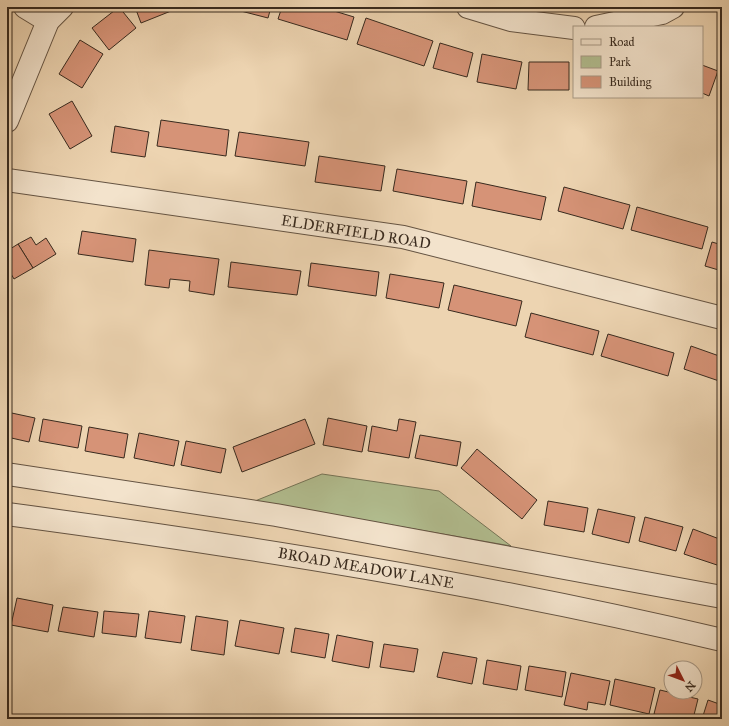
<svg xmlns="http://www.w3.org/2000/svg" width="729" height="726" font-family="'IM FELL Great Primer',serif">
<rect width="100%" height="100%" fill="#edd4b1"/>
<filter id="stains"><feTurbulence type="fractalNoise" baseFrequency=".005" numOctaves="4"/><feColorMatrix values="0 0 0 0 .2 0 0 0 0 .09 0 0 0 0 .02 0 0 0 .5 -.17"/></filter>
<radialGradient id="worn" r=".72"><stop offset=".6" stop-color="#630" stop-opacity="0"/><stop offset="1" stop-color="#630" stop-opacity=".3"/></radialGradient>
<!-- green -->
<path fill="#b2be90" stroke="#757457" d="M 322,474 L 439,491 L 511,546 L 255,501 Z"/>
<!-- building -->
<g fill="#d69377" stroke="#382a1e">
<path d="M 119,7 L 136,28 L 109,50 L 92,28 Z"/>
<path d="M 135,7 L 176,7 L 176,9 L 141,23 Z"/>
<path d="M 233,7 L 271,7 L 268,18 L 233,9 Z"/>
<path d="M 282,7 L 321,7 L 354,17 L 347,40 L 278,19 Z"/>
<path d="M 366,18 L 433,41 L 424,66 L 357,44 Z"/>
<path d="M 80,40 L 103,54 L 82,88 L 59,74 Z"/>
<path d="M 440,43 L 473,53 L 467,77 L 433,68 Z"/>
<path d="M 482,54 L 522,62 L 516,89 L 477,82 Z"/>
<path d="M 529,62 L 569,62 L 569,90 L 528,90 Z"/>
<path d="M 702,65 L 718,71 L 709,96 L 702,93 Z"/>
<path d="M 72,101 L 92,136 L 70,149 L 49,114 Z"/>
<path d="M 161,120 L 229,130 L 226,156 L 157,146 Z"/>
<path d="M 115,126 L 149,132 L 145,157 L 111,152 Z"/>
<path d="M 239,132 L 309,142 L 305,166 L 235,156 Z"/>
<path d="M 319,156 L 385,166 L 381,191 L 315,182 Z"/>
<path d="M 397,169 L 467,181 L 463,204 L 393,191 Z"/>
<path d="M 476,182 L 546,197 L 541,220 L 472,206 Z"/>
<path d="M 564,187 L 630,205 L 623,229 L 558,211 Z"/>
<path d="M 637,207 L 708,227 L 702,249 L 631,230 Z"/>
<path d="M 82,231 L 136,239 L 133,262 L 78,254 Z"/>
<path d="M 31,237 L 36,245 L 46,238 L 56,254 L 33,268 L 18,244 Z"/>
<path d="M 712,242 L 722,245 L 722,271 L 705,266 Z"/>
<path d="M 18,244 L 33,268 L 14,279 L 7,267 L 7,251 Z"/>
<path d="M 149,250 L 219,259 L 214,295 L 189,291 L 190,281 L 170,279 L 169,288 L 145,285 Z"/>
<path d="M 231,262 L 301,271 L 297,295 L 228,287 Z"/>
<path d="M 311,263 L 379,272 L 376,296 L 308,286 Z"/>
<path d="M 390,274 L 444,283 L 439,308 L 386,298 Z"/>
<path d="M 454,285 L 522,301 L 516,326 L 448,310 Z"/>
<path d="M 531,313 L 599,331 L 593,355 L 525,337 Z"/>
<path d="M 608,334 L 674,353 L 668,376 L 601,356 Z"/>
<path d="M 691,346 L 722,357 L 722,382 L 684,369 Z"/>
<path d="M 7,412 L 35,418 L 29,442 L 7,437 Z"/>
<path d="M 328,418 L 367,426 L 362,452 L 323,445 Z"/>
<path d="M 43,419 L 82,426 L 78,448 L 39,441 Z"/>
<path d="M 305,419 L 315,444 L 242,472 L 233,447 Z"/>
<path d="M 399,419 L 416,422 L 409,458 L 368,451 L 372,426 L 397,431 Z"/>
<path d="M 89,427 L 128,434 L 124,458 L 85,451 Z"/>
<path d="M 139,433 L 179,441 L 174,466 L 134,458 Z"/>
<path d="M 420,435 L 461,442 L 457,466 L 415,458 Z"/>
<path d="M 186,441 L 226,449 L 221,473 L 181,465 Z"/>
<path d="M 477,449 L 537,500 L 522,519 L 461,468 Z"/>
<path d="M 548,501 L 588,508 L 584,532 L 544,525 Z"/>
<path d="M 598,509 L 635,517 L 629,543 L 592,534 Z"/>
<path d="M 645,517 L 683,527 L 676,551 L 639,541 Z"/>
<path d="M 693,529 L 722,540 L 722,559 L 720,566 L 684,554 Z"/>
<path d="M 17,598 L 53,605 L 48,632 L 11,625 Z"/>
<path d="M 63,607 L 98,612 L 94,637 L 58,631 Z"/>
<path d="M 104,611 L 139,614 L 136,637 L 102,633 Z"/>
<path d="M 149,611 L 185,616 L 181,643 L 145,638 Z"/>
<path d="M 196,616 L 228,621 L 224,655 L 191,650 Z"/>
<path d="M 240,620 L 284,628 L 279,654 L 235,646 Z"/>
<path d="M 295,628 L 329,634 L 325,658 L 291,652 Z"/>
<path d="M 337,635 L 373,642 L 369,668 L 332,661 Z"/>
<path d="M 384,644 L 418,649 L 414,672 L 380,667 Z"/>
<path d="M 443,652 L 477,658 L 472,684 L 437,677 Z"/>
<path d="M 487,660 L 521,666 L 517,690 L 483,684 Z"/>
<path d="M 529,666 L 566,672 L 562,697 L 525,690 Z"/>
<path d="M 571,673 L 610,681 L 605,705 L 588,702 L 587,710 L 564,705 Z"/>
<path d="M 615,679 L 655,688 L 649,714 L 610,705 Z"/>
<path d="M 660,690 L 698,699 L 693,719 L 673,719 L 654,714 Z"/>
<path d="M 708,700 L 722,705 L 722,719 L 702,719 Z"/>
</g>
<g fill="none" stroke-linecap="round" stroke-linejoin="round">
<defs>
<g id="minor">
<path d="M 25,7 L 48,21"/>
<path d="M 468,7 L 511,20 L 574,28"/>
<path d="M 596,27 L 662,13 L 673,7"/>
<path d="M 7,121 L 48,21 L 62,7"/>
<path d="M 7,180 L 403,237 L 722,318"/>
<path d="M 7,474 L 276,515 L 722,597"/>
<path d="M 7,514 C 247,546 486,584 722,640"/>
</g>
</defs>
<!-- minor casing -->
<use href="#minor" stroke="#655443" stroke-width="24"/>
<!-- minor -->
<use href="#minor" stroke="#f3e3cc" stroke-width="22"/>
</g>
<g text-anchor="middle" stroke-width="4" stroke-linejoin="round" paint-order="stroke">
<!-- street labels -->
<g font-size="15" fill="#382a1e" stroke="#f3e3cc">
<text transform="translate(356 232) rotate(9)" y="5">ELDERFIELD ROAD</text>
<text transform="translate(366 568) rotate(10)" y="5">BROAD MEADOW LANE</text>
</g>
</g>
<!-- margin -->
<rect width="729" height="726" fill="none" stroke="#edd4b1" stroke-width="24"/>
<rect x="8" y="8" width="713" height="710" fill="none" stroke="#382a1e" stroke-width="2"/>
<rect x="12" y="12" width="705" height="702" fill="none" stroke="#382a1e"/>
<!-- legend -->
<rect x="573" y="26" width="130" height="72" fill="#f3e3cc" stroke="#a89986"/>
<rect x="581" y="39" width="20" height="6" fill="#f3e3cc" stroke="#a89986"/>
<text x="609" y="46" font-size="12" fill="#382a1e">Road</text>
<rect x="581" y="56" width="20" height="12" fill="#b2be90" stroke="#a89986"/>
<text x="609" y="66" font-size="12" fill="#382a1e">Park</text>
<rect x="581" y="76" width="20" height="12" fill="#d69377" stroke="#a89986"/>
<text x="609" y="86" font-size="12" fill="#382a1e">Building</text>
<!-- north arrow -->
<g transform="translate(683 680) rotate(132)"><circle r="19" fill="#f3e3cc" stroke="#a89986"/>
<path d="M0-3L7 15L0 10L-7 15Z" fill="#8f2418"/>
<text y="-6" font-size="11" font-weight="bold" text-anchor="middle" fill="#382a1e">N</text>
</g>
<rect width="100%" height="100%" filter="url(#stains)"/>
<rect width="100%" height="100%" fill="url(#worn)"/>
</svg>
